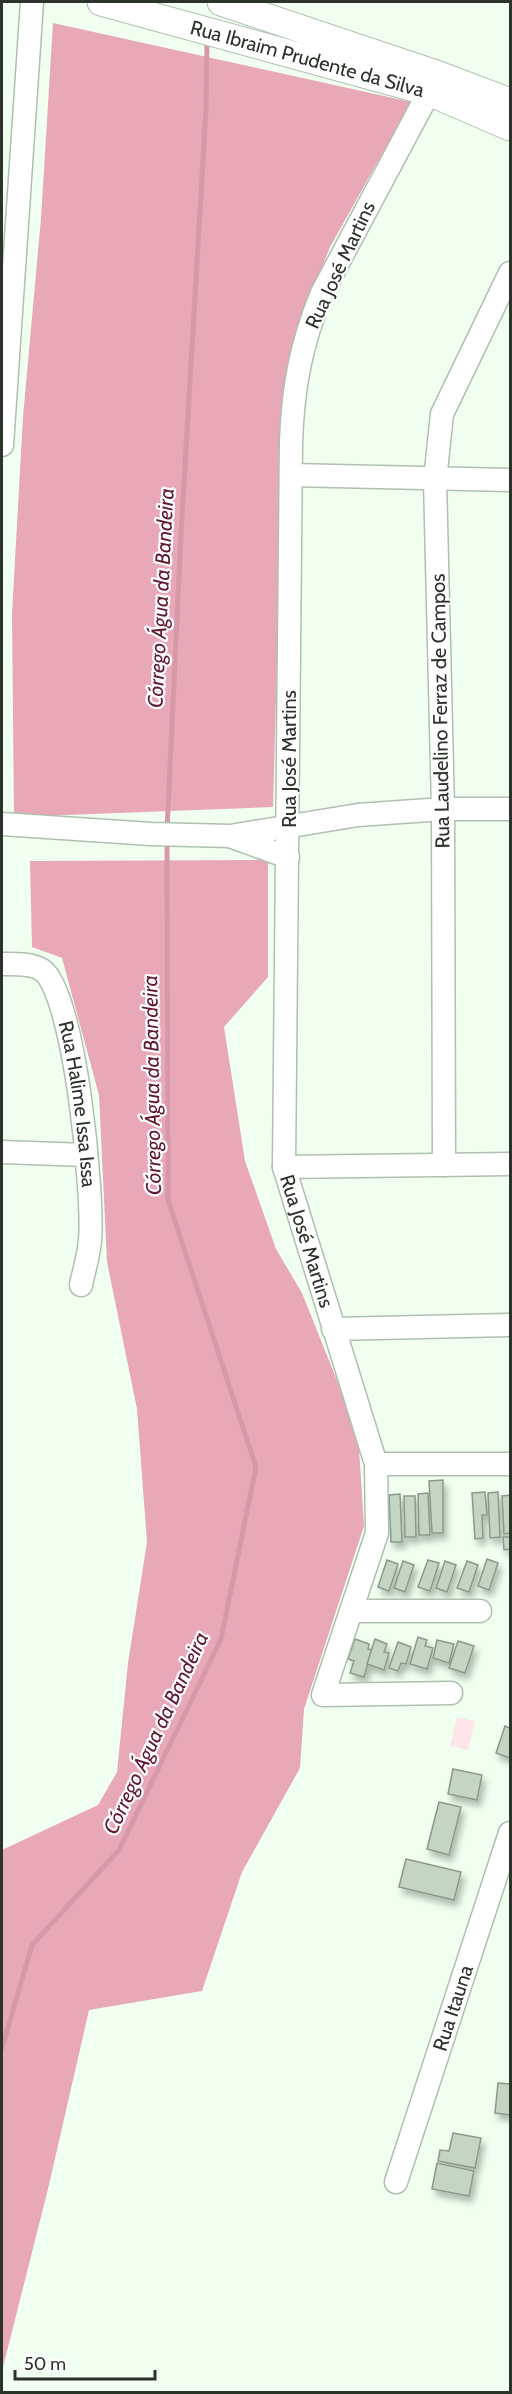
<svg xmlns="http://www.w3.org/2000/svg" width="512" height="2394" font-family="Cabin,sans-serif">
<defs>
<filter id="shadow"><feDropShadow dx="3.5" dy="6" stdDeviation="3" flood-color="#0004"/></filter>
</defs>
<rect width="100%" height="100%" fill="#f0ffef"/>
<!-- green -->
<path fill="#fde5ea" d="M 457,1717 L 475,1721 L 468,1750 L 450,1746 Z"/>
<!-- forest -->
<g fill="#e8a8b8">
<path d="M 53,23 L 411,102 L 330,247 L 293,342 L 284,408 L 273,807 L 14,817 L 12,614 L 23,417 L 41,218 Z"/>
<path d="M 268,860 L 268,977 L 224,1027 L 245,1161 L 276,1249 L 302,1293 L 358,1433 L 364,1526 L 304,1709 L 300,1768 L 242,1872 L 202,1991 L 89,2010 L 48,2189 L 2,2371 L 2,1850 L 98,1805 L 117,1772 L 128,1663 L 147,1542 L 137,1409 L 107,1262 L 99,1095 L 62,958 L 32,947 L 30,861 Z"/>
</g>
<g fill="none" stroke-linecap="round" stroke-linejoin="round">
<!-- stream -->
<g stroke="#d799a8" stroke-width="5">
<path d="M 167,830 L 181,534 L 206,109 L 207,44"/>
<path d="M 2,2048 L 32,1945 L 119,1850 L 221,1639 L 256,1467 L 168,1200 L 167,839"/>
</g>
</g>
<!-- building -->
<g fill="#c4d5c3" stroke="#8a9a89" stroke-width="1.5" filter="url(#shadow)">
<path d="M 443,1480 L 443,1533 L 432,1533 L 429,1481 Z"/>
<path d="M 485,1492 L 487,1515 L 482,1515 L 483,1538 L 475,1539 L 472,1493 Z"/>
<path d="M 498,1492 L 500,1537 L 490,1538 L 488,1493 Z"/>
<path d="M 428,1493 L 430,1535 L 419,1535 L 418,1494 Z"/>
<path d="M 400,1494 L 402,1542 L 391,1542 L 389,1495 Z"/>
<path d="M 510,1495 L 510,1533 L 504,1534 L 502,1496 Z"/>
<path d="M 404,1496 L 415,1496 L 416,1537 L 405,1537 Z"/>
<path d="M 503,1537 L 510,1537 L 510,1549 L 504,1550 Z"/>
<path d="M 487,1559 L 498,1563 L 489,1590 L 478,1586 Z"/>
<path d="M 387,1560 L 398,1564 L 389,1591 L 378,1587 Z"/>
<path d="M 428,1560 L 439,1563 L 430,1591 L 418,1587 Z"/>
<path d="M 403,1561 L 414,1565 L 405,1592 L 394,1588 Z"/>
<path d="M 445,1561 L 456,1565 L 447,1592 L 436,1588 Z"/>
<path d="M 467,1561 L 478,1565 L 469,1592 L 457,1588 Z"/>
<path d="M 418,1637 L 427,1640 L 425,1646 L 433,1648 L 427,1669 L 410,1664 Z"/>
<path d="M 355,1639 L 369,1644 L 368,1649 L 372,1650 L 364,1677 L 350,1673 L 354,1661 L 348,1659 Z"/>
<path d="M 375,1639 L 387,1644 L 384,1652 L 389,1653 L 384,1670 L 367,1664 Z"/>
<path d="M 437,1640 L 454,1644 L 449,1663 L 433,1658 Z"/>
<path d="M 458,1641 L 474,1646 L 465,1673 L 449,1668 Z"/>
<path d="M 398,1642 L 411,1647 L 406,1664 L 401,1663 L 398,1671 L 389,1668 Z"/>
<path d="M 505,1726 L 510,1728 L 510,1758 L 496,1753 Z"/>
<path d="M 453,1769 L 482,1775 L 477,1800 L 448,1794 Z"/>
<path d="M 439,1802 L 461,1807 L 449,1855 L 427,1849 Z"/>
<path d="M 406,1859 L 461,1872 L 454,1900 L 399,1887 Z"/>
<path d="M 498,2083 L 510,2084 L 510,2115 L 495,2113 Z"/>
<path d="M 453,2133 L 481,2138 L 475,2168 L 438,2161 L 440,2150 L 449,2151 Z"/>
<path d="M 437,2163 L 474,2171 L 469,2196 L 432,2189 Z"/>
</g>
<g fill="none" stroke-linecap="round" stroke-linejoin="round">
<defs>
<g id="minor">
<path id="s1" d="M 436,79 L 322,293 C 301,344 293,387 291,442 L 284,1167 L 376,1464 L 377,1533 L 323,1695 L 451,1693"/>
<path d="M 2,445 L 32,2"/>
<path d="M 291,475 L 510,480"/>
<path d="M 2,824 L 151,834 L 230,836 L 358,815 L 443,809 L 510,809"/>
<path d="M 232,837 L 288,857"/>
<path id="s2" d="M 2,964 C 13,964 32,963 42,970 C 75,993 94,1197 90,1240 C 89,1255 84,1270 81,1285"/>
<path d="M 2,1152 L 86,1155"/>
<path d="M 444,1165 L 443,809 L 435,480 L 442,414 L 510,273"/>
<path d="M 284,1167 L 510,1164"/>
<path d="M 333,1329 L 510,1325"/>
<path d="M 376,1464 L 510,1464"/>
<path d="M 351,1611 L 480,1611"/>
<path id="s3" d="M 396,2182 L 510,1833"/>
</g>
<g id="tertiary">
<path id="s4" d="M 101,2 L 429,92 L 510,127"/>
<path d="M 221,2 L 439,75 L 510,102"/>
</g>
</defs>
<!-- minor casing -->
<use href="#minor" stroke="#afc0ae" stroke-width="25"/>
<!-- tertiary casing -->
<use href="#tertiary" stroke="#afc0ae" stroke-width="29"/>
<!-- minor -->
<use href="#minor" stroke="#fff" stroke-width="22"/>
<!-- tertiary -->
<use href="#tertiary" stroke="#fff" stroke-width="27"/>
</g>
<g text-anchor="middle" stroke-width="4.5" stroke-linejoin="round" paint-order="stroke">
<!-- street labels -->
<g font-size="20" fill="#2c332b" stroke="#fff">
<text dy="7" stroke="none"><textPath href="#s4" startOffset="214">Rua Ibraim Prudente da Silva</textPath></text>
<text transform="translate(340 265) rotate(-65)" y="7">Rua José Martins</text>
<text transform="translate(440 711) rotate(-91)" y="7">Rua Laudelino Ferraz de Campos</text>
<text transform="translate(289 759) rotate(-90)" y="7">Rua José Martins</text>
<text dy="7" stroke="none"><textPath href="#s2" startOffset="182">Rua Halime Issa Issa</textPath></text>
<text dy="7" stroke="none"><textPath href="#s1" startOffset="1198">Rua José Martins</textPath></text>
<text dy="7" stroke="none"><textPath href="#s3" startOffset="183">Rua Itauna</textPath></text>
</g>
<!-- water labels -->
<g font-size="21" font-style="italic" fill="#621933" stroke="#fff">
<text transform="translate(161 598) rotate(-87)" y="7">Córrego Água da Bandeira</text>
<text transform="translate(152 1085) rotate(-91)" y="7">Córrego Água da Bandeira</text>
<text transform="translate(156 1733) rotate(-65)" y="7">Córrego Água da Bandeira</text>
</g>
</g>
<!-- border -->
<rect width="512" height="2394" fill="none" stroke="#2c332b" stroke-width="6"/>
<!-- scale -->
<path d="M15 2370v9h140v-9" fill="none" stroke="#2c332b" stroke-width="3"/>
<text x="24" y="2370" font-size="18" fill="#2c332b" stroke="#ffffff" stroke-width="4.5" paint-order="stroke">50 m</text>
</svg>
